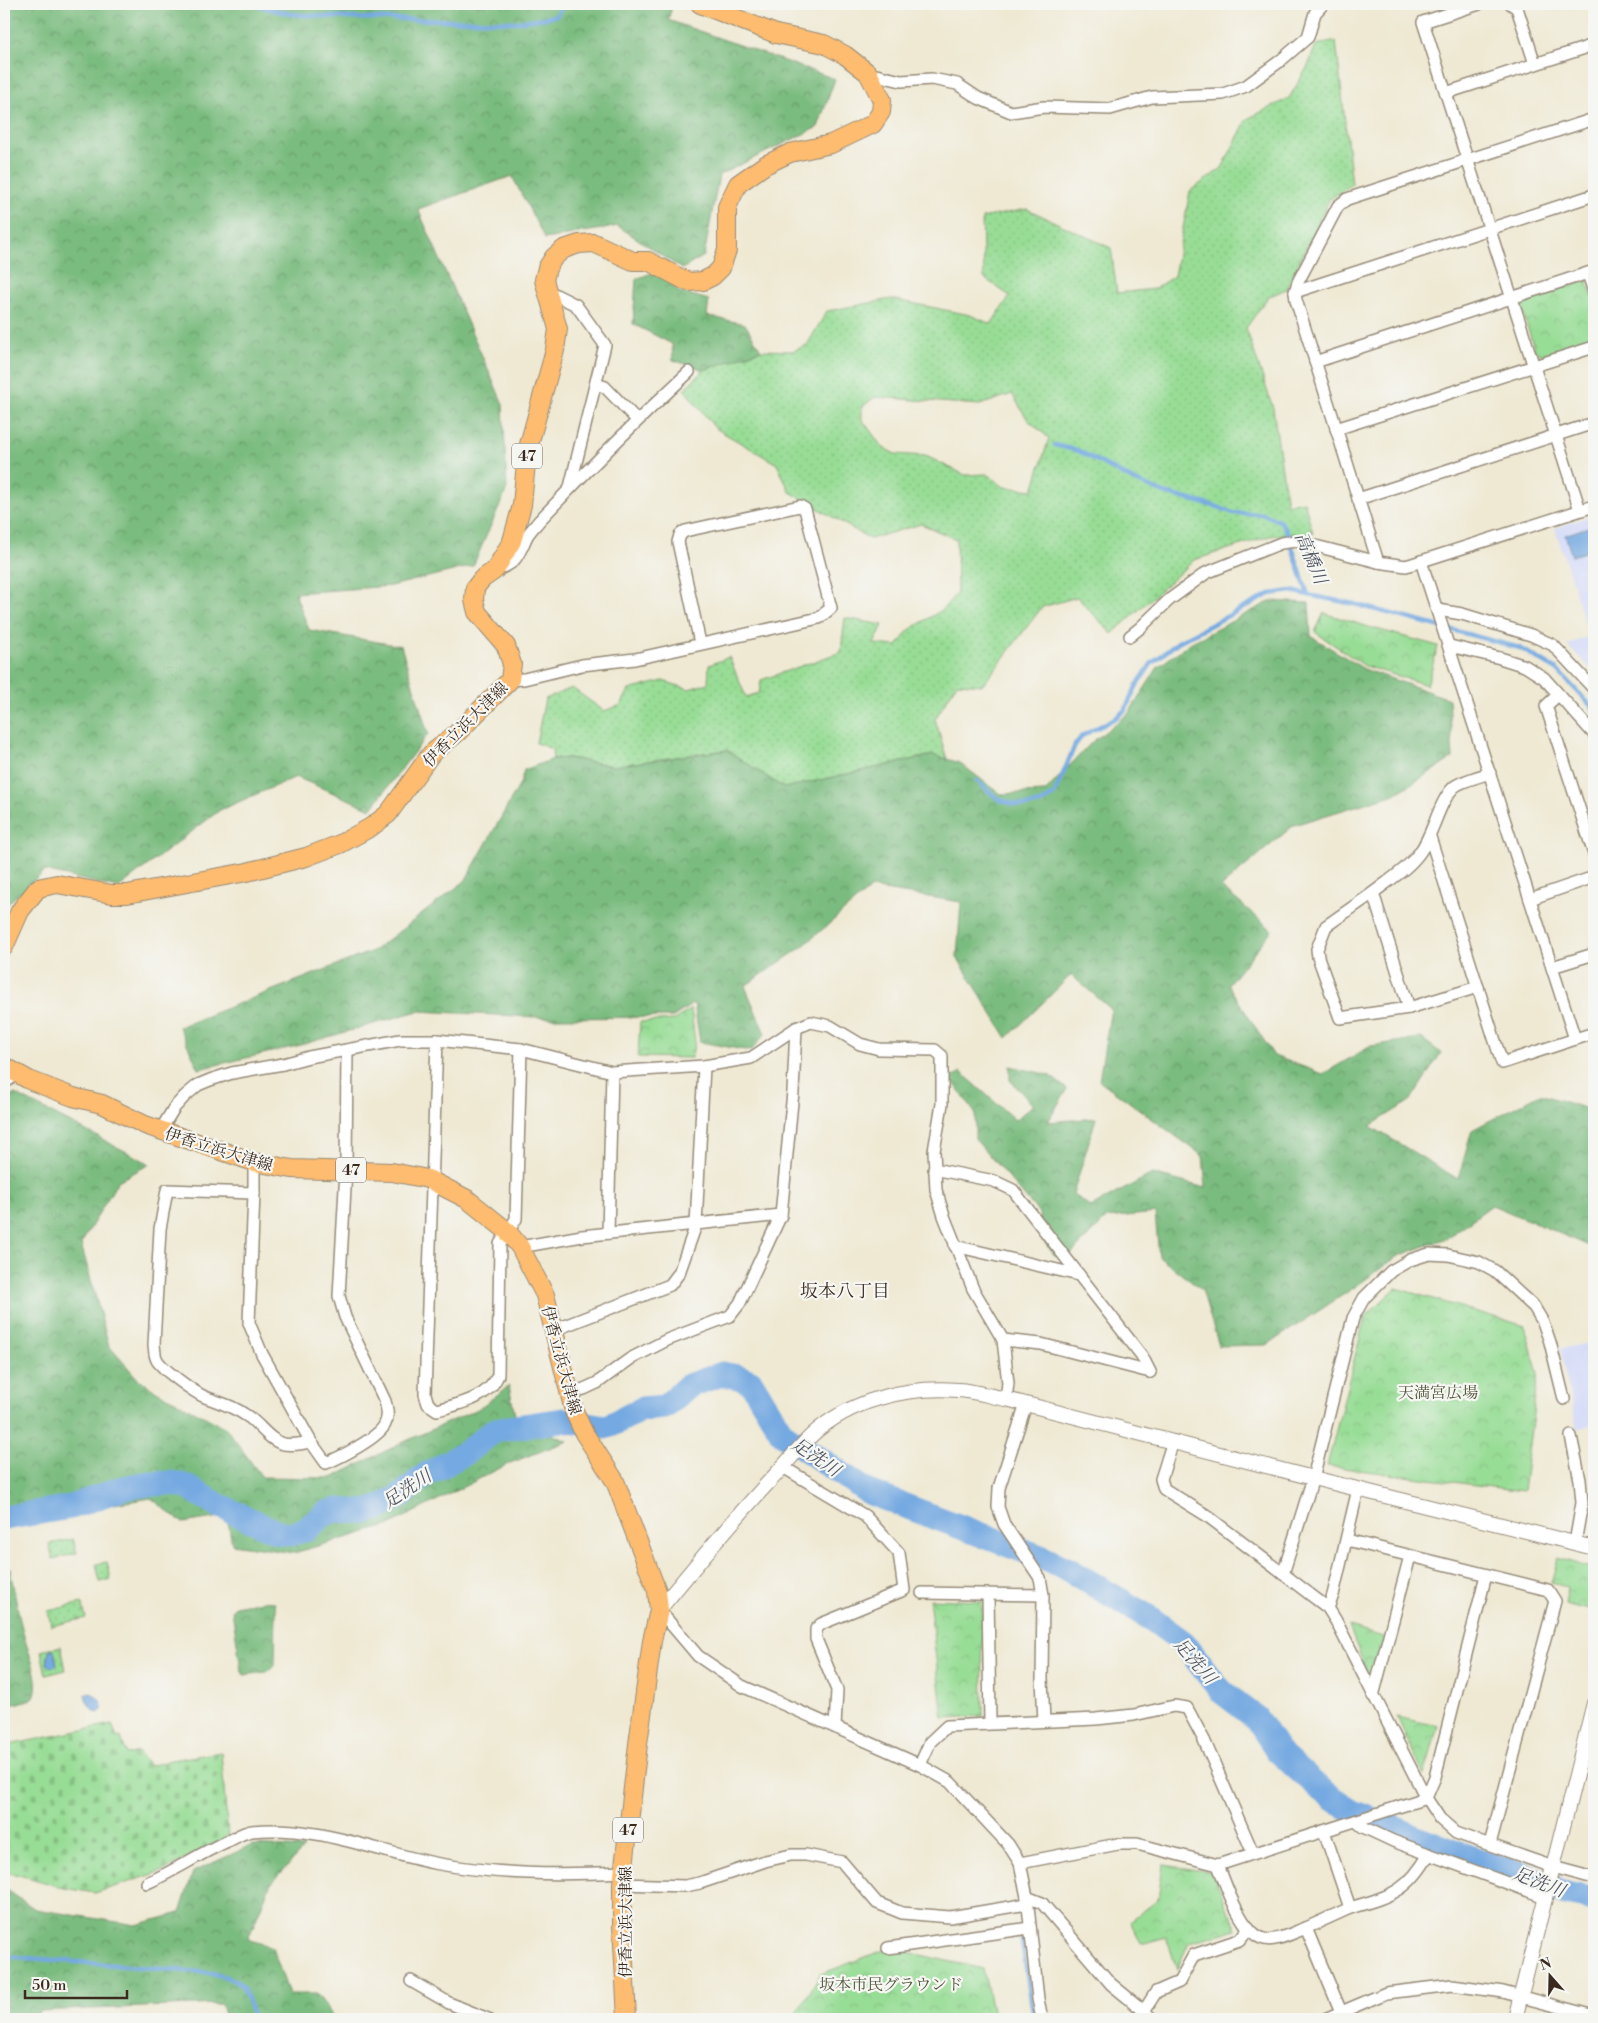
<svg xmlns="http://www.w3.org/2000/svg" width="1598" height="2023" font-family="'Libre Bodoni','Noto Serif JP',serif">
<defs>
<pattern id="grass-dots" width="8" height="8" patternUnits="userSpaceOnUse" patternTransform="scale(1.25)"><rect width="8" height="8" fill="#98dd96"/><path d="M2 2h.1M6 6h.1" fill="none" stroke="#84be81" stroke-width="1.8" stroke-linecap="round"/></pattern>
<pattern id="forest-crowns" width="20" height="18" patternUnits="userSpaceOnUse" patternTransform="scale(1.25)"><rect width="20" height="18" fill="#7abc7f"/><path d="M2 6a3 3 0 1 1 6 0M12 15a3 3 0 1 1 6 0" fill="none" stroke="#659967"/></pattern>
<pattern id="cemetery-stones" width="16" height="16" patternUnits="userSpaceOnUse" patternTransform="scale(1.25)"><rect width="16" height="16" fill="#98dd96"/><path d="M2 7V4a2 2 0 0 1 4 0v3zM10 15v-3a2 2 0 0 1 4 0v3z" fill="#84be81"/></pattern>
<pattern id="park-crowns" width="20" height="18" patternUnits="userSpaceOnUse" patternTransform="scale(1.25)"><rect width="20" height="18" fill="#98dd96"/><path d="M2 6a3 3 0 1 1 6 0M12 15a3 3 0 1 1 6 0" fill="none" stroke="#84be81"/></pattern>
</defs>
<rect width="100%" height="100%" fill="#f6f6f2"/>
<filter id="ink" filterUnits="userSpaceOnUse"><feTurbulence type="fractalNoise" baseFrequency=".02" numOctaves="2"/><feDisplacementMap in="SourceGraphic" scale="10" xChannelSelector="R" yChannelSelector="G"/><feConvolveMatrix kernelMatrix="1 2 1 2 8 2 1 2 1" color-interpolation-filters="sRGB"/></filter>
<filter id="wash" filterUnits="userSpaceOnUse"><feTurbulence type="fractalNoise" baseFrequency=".0096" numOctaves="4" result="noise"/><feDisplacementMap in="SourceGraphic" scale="20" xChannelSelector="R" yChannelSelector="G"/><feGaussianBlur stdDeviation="1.12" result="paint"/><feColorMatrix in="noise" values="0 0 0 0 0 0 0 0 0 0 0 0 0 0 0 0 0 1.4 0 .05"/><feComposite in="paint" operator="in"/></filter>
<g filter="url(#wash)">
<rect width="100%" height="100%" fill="#efe9d3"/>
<!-- built -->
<g fill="#d3d9f9">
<path d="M 1594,515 L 1594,672 L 1567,645 L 1589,636 L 1555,528 Z"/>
<path d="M 1594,1342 L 1594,1424 L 1577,1429 L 1560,1349 Z"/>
</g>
<!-- grass -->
<g fill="url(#grass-dots)" stroke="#6a845a" fill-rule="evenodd">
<path d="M 1336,41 L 1352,184 L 1329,200 L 1286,289 L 1268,297 L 1246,328 L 1273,408 L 1287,504 L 1304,501 L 1313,533 L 1270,536 L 1194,560 L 1112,634 L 1077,597 L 1042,607 L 983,685 L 957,683 L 935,719 L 947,759 L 933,755 L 784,788 L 726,750 L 613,766 L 569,758 L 553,759 L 552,749 L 536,743 L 545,699 L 572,688 L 604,711 L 621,705 L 629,690 L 663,681 L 689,689 L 708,683 L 709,665 L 729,657 L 746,697 L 759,693 L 761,680 L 841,652 L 845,618 L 883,625 L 874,644 L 897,646 L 909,630 L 942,610 L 957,593 L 956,539 L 921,524 L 870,539 L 790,492 L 777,464 L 715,428 L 684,389 L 704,370 L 761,350 L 793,351 L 807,345 L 827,311 L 891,299 L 970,315 L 991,324 L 1010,296 L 984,278 L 982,218 L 1027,209 L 1111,248 L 1117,293 L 1154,289 L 1174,276 L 1190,191 L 1222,168 L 1247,119 L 1289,98 L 1308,66 L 1316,45 ZM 1012,394 L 1028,420 L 1049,438 L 1033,490 L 1004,487 L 987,474 L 965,475 L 926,456 L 895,454 L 882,447 L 862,419 L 862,407 L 875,397 L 980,405 Z"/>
<path d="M 73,1539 L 77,1553 L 53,1559 L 49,1544 Z"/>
<path d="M 107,1562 L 111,1579 L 100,1582 L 96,1564 Z"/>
<path d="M 82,1603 L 86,1618 L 51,1626 L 48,1611 Z"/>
<path d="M 61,1646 L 66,1670 L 46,1675 L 41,1651 Z"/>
</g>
<!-- forest -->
<g fill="url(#forest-crowns)" stroke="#5a734e">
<path d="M 4,4 L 673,4 L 668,20 L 835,79 L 818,127 L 719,175 L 704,256 L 682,269 L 618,226 L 545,239 L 512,176 L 418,209 L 503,404 L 507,489 L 473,566 L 391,586 L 295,593 L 309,630 L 401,646 L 428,734 L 371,809 L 296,777 L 220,810 L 118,888 L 45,871 L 4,907 Z"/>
<path d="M 657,271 L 672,280 L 677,291 L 709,300 L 707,316 L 745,324 L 761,350 L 704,370 L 673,360 L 672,344 L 633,324 L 636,279 Z"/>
<path d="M 1271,601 L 1309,603 L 1311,636 L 1364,669 L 1449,699 L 1453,758 L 1395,794 L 1294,825 L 1221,887 L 1272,930 L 1228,985 L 1274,1056 L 1323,1074 L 1371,1046 L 1421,1038 L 1441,1053 L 1410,1101 L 1370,1126 L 1458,1179 L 1472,1130 L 1540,1094 L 1594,1111 L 1594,1248 L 1492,1205 L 1447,1238 L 1398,1256 L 1355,1287 L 1267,1345 L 1219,1346 L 1202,1290 L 1159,1257 L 1155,1213 L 1107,1218 L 1069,1256 L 1054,1255 L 1042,1239 L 1039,1213 L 975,1139 L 975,1113 L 950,1078 L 961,1072 L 1015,1120 L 1033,1105 L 1010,1080 L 1010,1066 L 1049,1075 L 1067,1089 L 1048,1122 L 1096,1118 L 1073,1194 L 1091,1207 L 1152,1174 L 1206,1188 L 1203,1156 L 1099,1080 L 1111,1009 L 1071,975 L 1007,1038 L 957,957 L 961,902 L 871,888 L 802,947 L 745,986 L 765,1034 L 751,1051 L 700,1042 L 694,1003 L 673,1017 L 555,1018 L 418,1011 L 297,1046 L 199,1069 L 179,1027 L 375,950 L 465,881 L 520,784 L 524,770 L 553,759 L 569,758 L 613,766 L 727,750 L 784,788 L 933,755 L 960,763 L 1000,794 L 1045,792 L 1091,743 L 1129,713 L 1158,667 L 1190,643 Z"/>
<path d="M 15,1094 L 150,1164 L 118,1181 L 81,1244 L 109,1346 L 138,1379 L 158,1392 L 226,1428 L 262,1477 L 332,1478 L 406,1441 L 478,1409 L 509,1386 L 516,1420 L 568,1441 L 510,1463 L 387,1526 L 294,1553 L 232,1544 L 227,1516 L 183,1523 L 151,1498 L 76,1510 L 4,1528 L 4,1097 Z"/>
<path d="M 4,1566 L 10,1568 C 14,1591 18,1614 24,1636 C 28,1653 43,1683 33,1699 L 4,1707 Z"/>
<path d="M 263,1601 L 274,1602 L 276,1609 L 275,1665 L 266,1672 L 244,1675 L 241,1670 L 232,1610 L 235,1606 Z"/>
<path d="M 252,1845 L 304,1848 L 270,1885 L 248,1939 L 272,1947 L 289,1994 L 317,1994 L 335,2019 L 225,2019 L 221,2004 L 38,2011 L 38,2019 L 4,2019 L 4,1888 L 35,1909 L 136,1925 L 180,1913 L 193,1872 Z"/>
</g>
<!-- cemetery -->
<path fill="url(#cemetery-stones)" stroke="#6a845a" d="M 112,1724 L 117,1738 L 121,1737 L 127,1755 L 138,1752 L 149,1766 L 171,1760 L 221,1752 L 228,1836 L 163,1871 L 95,1893 L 64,1888 L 27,1877 L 4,1872 L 4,1746 Z"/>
<!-- park -->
<g fill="url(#park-crowns)" stroke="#6a845a">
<path d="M 1587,280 L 1594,302 L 1594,341 L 1546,357 L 1535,351 L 1522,310 L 1527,300 Z"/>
<path d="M 1324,613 L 1369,627 L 1438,646 L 1427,685 L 1365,666 L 1315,632 Z"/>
<path d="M 691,1009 L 695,1042 L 691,1058 L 638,1057 L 640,1022 L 674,1020 Z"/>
<path d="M 1396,1288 L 1525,1326 L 1538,1374 L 1523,1491 L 1327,1466 L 1365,1317 Z"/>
<path d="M 1558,1558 L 1594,1569 L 1594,1611 L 1564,1604 L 1567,1587 L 1551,1583 Z"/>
<path d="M 929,1599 L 982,1601 L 983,1716 L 943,1718 Z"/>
<path d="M 1349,1627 L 1384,1637 L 1370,1680 Z"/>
<path d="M 1397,1717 L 1438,1726 L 1424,1776 Z"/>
<path d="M 1163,1865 L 1213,1872 L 1236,1930 L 1189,1942 L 1177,1969 L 1166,1937 L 1141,1944 L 1130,1921 L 1158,1900 Z"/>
<path d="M 889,1948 L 983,1969 L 994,2019 L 793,2019 L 821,1974 Z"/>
</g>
<!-- water -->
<g fill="#74a9e1" stroke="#586a80">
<path d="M 1594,525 L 1594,549 L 1572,556 L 1565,535 Z"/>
<path d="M 54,1650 L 57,1665 L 52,1668 L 47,1664 L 49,1651 Z"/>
<path d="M 90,1692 C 97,1696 103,1702 102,1710 L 98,1713 C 91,1710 86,1701 85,1694 Z"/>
</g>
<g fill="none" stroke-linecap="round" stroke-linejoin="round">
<!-- stream -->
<g stroke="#74a9e1" stroke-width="4.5">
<path d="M 251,4 L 290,14 L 349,18 L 516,22 C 530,19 542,20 557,15 L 563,4"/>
<path d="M 1055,445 L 1079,451 L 1133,480 L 1164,493 L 1218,507 L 1233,513 L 1264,514 L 1281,522 L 1287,532 L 1308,595 L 1354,604 L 1520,648 L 1557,670 L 1594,709"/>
<path d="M 977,781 L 998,799 L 1013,804 L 1025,806 L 1041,803 L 1054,795 L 1075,745 L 1082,736 L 1117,717 L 1125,710 L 1137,685 L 1151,664 L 1178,642 L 1270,594 L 1292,591 L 1308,595"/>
<path d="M 1021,1937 L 1034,2019"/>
<path d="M 4,1956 L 212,1973 L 235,1980 L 243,1987 L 254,2019"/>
</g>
<!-- river -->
<path stroke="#74a9e1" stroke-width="25" d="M 4,1518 L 71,1507 L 122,1488 L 150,1484 L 170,1483 L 185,1486 L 220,1506 L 277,1532 L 290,1534 L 305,1530 L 325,1514 L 336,1510 L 364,1512 L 379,1508 L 403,1494 L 424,1476 L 465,1453 L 495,1430 L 564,1420 L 605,1427 L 611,1425 L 642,1409 L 665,1407 L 688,1386 L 722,1374 L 738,1377 L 751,1382 L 782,1433 L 868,1492 L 1043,1558 L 1069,1570 L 1150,1618 L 1183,1642 L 1221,1691 L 1256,1718 L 1278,1751 L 1323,1792 L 1353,1812 L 1472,1859 L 1528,1876 L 1566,1894 L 1594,1900"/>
</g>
</g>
<g filter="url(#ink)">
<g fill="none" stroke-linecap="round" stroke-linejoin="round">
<defs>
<g id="minor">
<path d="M 1479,4 L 1423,22 L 1580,510"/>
<path d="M 1511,4 L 1517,8 L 1535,64"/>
<path d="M 868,73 L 901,81 L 932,79 L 957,84 L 978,98 L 1011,112 L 1044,107 L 1110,109 L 1152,97 L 1223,94 L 1246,86 L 1280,61 L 1308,37 L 1315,13 L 1323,4"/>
<path d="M 1446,93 L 1594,45"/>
<path d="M 1588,274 L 1594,292"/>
<path d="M 548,291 L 576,305 L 605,345 L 570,487"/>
<path d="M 1295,292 L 1594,195"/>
<path d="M 1315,362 L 1594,271"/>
<path d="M 596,384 L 605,387 L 637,420"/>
<path d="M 1336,429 L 1594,347"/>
<path d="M 1358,499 L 1594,423"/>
<path d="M 1421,561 L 1575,1039"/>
<path d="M 1378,562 L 1296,300 L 1295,292 L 1298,282 L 1338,206 L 1347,199 L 1594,119"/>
<path d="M 495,570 C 517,564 518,555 527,536 C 530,531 535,526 539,521 C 587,470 637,420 689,372"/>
<path d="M 1438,610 L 1462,614 L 1531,635 L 1553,645 L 1594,689"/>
<path d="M 1130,636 L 1140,628 L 1169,600 L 1206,573 L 1281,543 L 1296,541 L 1378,562 L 1406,566 L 1594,506"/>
<path d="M 1450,646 L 1500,658 L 1525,666 L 1544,678 L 1594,734"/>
<path d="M 510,680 L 524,679 L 582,665 L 635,659 L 819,618 L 831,608 L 805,509 L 800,506 L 685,531 L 680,535 L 678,542 L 700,643"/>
<path d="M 1558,695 L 1546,706 L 1594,854"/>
<path d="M 1430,837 L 1502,1063 L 1594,1033"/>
<path d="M 1373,893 L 1326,926 L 1317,949 L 1318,957 L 1340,1018 L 1409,1008 L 1478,987"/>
<path d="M 1530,899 L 1594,877"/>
<path d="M 1552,967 L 1594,954"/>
<path d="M 1409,1008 L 1373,893 C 1389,880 1408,869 1420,852 C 1434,833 1438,803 1454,787 C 1461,781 1481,776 1490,773"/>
<path d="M 437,1040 L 425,1394 L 428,1404 L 437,1410 C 460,1404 489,1398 498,1375 L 500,1244 L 516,1219 L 521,1049"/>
<path d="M 4,1083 L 17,1074"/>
<path d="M 160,1131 L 174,1108 L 185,1096 L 198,1085 L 210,1080 L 232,1073 L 283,1064 L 309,1057 L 400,1040 L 437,1040 L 521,1049 L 612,1072 L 704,1066 L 751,1058 L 796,1028 L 811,1022 L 830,1026 L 860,1044 L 879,1049 L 935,1050 L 942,1056 L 942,1104 L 934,1151 L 936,1190 L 944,1216 L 973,1289 L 1003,1340 L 1008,1383 L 1006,1399"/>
<path d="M 254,1162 L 254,1193 L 167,1190 L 160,1229 L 154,1345 C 155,1350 154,1355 157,1360 C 162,1369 195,1393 205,1397 C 221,1403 233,1406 247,1416 C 259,1423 269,1441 284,1444 C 291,1446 303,1443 311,1442 L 326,1463 C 339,1458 380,1437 385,1424 C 389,1416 387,1409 385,1401 L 345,1317 L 339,1296 L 346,1170 L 347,1050"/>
<path d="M 934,1169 L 994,1181 L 1013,1190 L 1142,1356 L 1150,1372"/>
<path d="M 254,1193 L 249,1323 L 262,1354 L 311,1442"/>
<path d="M 608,1233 L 612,1072"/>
<path d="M 955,1246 L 1079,1275"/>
<path d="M 520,1247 L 582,1236 L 781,1215"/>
<path d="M 554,1330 L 670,1285 L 679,1273 L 696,1225 L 704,1066"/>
<path d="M 1003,1340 L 1041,1344 L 1150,1372"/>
<path d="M 569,1393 L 584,1389 L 597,1383 L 630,1359 L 667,1340 L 730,1316 L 740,1303 L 781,1215 L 793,1092 L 796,1028"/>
<path d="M 1026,1404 L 999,1488 L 998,1507 L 1004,1524 L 1040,1578 L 1043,1595 L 1042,1679 L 1044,1721"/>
<path d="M 1571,1436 L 1580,1480 L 1582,1503 L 1575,1543"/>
<path d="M 1173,1441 L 1161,1479 L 1164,1489 L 1206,1515 L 1328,1608 L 1336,1621 L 1426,1798 L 1440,1819 L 1456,1833 L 1553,1867 L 1594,1878"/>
<path d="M 783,1467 L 865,1516 L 899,1553 L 904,1590 L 821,1624 L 816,1629 L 816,1639 L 837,1690 L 835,1727"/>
<path d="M 1347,1540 L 1548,1590 L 1555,1601 L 1490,1844"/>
<path d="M 1283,1574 L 1313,1478 L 1353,1318 L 1364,1298 L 1391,1271 L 1410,1260 L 1429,1254 L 1448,1255 L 1479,1262 L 1495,1271 L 1534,1307 L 1543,1322 L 1550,1342 L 1564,1399"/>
<path d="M 922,1593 L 1043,1595"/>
<path d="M 988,1594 L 990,1723"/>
<path d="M 1328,1608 L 1333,1595 L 1358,1489"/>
<path d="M 659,1610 L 698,1656 L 742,1686 L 920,1765 L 950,1782 L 1008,1844 L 1020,1863 L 1027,1897 L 1038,1999 L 1042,2019"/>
<path d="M 1373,1696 L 1410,1556"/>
<path d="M 920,1765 L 930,1742 L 947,1726 L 1096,1719 L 1134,1715 L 1174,1706 L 1187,1708 L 1204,1740 L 1253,1853"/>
<path d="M 1356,1821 L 1363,1827 L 1393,1841 L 1545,1897"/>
<path d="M 1020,1863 L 1118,1844 L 1137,1844 L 1218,1865 L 1426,1798 L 1435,1777 L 1486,1575"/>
<path d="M 1218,1865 C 1226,1885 1240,1929 1261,1938 C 1274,1944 1294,1932 1306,1928 L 1344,2019"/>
<path d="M 147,1883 C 175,1871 200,1853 228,1841 C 236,1837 244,1832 252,1831 C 314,1824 375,1851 434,1863 C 497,1875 560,1875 623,1872"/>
<path d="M 622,1884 L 685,1886 L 700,1883 L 765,1861 L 791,1855 L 806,1855 L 842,1862 L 877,1903 L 902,1913 L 950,1917 L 1027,1904"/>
<path d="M 1027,1897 L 1042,1903 L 1111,1984 L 1144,2011 L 1152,2019"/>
<path d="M 1350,1908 C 1390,1896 1408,1892 1429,1854"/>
<path d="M 1306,1928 L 1350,1908 L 1324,1831"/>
<path d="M 888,1948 L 1030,1928"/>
<path d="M 411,1981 L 449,2003 L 488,2019"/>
<path d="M 1144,2011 L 1156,1992 L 1179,1982 L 1194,1955 L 1239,1940 L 1249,1928"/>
<path d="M 1325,2019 L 1386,1993 L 1452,1985 L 1503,1992 L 1594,2016"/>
</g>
<g id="tertiary">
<path d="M 659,1610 C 694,1567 729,1525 766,1485 C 782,1469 796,1450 812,1435 C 850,1400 907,1386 958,1390 C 974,1391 990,1396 1006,1399 L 1313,1478 L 1594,1548"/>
<path d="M 1515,2019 L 1594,1703"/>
</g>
<g id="primary">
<path d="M 4,947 L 20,911 L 38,888 L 57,884 L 112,894 L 127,894 L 247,872 L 306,857 L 340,844 L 371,827 L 388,814 L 431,754 L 457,733 L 510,680 L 512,664 L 506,646 L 477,612 L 474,600 L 475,588 L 482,579 L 495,570 L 512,541 L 522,505 L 527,452 L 555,350 L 558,329 L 544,280 L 547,268 L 554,257 L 564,249 L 579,244 L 594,243 L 633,261 L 648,261 L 688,282 L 703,281 L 713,276 L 721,268 L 727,250 L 727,207 L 738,184 L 765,165 L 790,153 L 831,144 L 873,124 L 881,112 L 882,100 L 868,73 L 845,55 L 824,44 L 776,34 L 700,4"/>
<path d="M 4,1066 L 29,1080 L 73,1097 L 102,1104 L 145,1125 L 254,1162 L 292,1169 L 392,1172 L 428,1179 L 467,1199 L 507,1231 L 520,1247 L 545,1295 L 574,1411 L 584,1433 L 615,1481 L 657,1591 L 659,1610 L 652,1641 L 638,1744 L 622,1884 L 622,1925 L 627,2019"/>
</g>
</defs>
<!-- minor casing -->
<use href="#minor" stroke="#958a78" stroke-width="14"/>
<!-- tertiary casing -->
<use href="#tertiary" stroke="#958a78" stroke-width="16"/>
<!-- primary casing -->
<use href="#primary" stroke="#958a78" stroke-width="20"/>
<!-- minor -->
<use href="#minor" stroke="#fff" stroke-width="11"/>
<!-- tertiary -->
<use href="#tertiary" stroke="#fff" stroke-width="14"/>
<!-- primary -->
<use href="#primary" stroke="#fdbc6f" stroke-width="18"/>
</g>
</g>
<g text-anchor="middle" stroke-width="4.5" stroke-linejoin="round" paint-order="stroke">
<!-- shield labels -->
<g fill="#f6f6f2" stroke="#73675e" stroke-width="1">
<rect x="512" y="443.5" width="30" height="25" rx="4"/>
<rect x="336" y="1157.5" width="30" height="25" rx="4"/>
<rect x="613" y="1817.5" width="30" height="25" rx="4"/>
</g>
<g font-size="15" font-weight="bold" fill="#3b2a1e">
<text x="527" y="461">47</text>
<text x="351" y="1175">47</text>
<text x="628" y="1835">47</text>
</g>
<!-- street labels -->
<g font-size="16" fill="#3b2a1e" stroke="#f6f6f2">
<text transform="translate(465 724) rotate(-45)" y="6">伊香立浜大津線</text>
<text transform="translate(219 1149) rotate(17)" y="6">伊香立浜大津線</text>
<text transform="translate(562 1360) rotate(75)" y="6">伊香立浜大津線</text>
<text transform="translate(625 1922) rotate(-90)" y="6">伊香立浜大津線</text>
</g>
<!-- park labels -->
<g font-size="16" fill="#52573c" stroke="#f6f6f2">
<text x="1438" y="1398">天満宮広場</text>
<text x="891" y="1990">坂本市民グラウンド</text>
</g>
<!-- water labels -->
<g font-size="18" font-style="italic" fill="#4f5662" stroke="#f6f6f2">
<text transform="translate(1311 558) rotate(67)" y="6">高橋川</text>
<text transform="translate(816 1457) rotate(34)" y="6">足洗川</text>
<text transform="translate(407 1489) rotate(-34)" y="6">足洗川</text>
<text transform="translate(1195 1661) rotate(49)" y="6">足洗川</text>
<text transform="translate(1539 1882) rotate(21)" y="6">足洗川</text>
</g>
<!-- neighbourhood labels -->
<g font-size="18" fill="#3b2a1e" stroke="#f6f6f2">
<text x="845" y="1297">坂本八丁目</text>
</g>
</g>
<!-- margin -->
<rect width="1598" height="2023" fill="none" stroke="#f6f6f2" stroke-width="20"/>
<!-- north arrow -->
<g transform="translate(1550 1976) rotate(340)" stroke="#f6f6f2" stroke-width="4" paint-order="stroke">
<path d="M0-4L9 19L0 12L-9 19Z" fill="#3b2a1e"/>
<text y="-8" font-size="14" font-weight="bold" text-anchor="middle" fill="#3b2a1e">N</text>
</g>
<!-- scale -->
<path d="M25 1990v8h102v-8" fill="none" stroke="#3b2a1e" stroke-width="2.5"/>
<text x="32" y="1990" font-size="15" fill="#3b2a1e" stroke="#f6f6f2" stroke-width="4" paint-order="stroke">50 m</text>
</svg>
